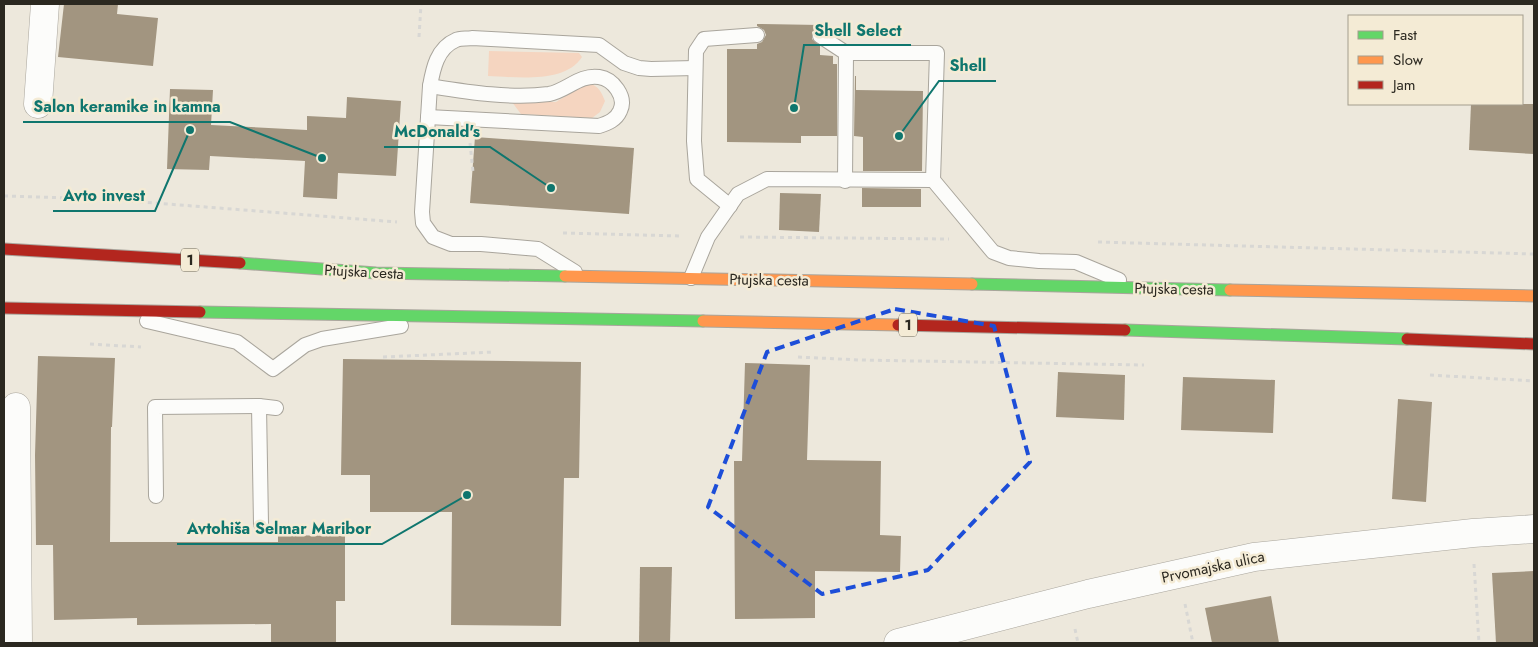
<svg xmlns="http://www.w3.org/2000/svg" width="1538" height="647" font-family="Jost,sans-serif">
<rect width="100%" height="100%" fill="#ede8dc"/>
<!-- green -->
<g fill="#f5d5c0">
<path d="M 489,51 L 579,53 L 582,57 C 565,84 515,77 488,76 Z"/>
<path d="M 587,83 C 598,85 601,91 605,101 L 600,112 L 592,118 L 521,114 L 512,102 L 556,102 Z"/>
</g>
<!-- building -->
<g fill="#a29580">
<path d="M 64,4 L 118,4 L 117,14 L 158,18 L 153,66 L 58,57 Z"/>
<path d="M 757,24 L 820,25 L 820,27 L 812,32 L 812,39 L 820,46 L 820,55 L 833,56 L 833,64 L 837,64 L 837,136 L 801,136 L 801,143 L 727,142 L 727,49 L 757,49 L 757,44 L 762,42 L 766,35 L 764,30 L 757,26 Z"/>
<path d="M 855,76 L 856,76 L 856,90 L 923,91 L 922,171 L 863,171 L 863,137 L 854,136 Z"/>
<path d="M 170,89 L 213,90 L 211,125 L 307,130 L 307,116 L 346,118 L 347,97 L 401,101 L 396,176 L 338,173 L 337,199 L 303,197 L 305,161 L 210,156 L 209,170 L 167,169 Z"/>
<path d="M 1471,104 L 1534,104 L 1534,154 L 1469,150 Z"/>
<path d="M 475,137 L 634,148 L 629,214 L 470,203 Z"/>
<path d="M 862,188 L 921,189 L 921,207 L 862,207 Z"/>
<path d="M 780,193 L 821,194 L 819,232 L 779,230 Z"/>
<path d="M 38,356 L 115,358 L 112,427 L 111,427 L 110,542 L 278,542 L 278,535 L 345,536 L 345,601 L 336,601 L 336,643 L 271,643 L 271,624 L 137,625 L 137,618 L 54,620 L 53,545 L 36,545 L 35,455 Z"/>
<path d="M 343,359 L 581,362 L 579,478 L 564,478 L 561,626 L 451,625 L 452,512 L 370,512 L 370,475 L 341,475 Z"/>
<path d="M 745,363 L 810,365 L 807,460 L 881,461 L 880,535 L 901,536 L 900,572 L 815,571 L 815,618 L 735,619 L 734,461 L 742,461 Z"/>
<path d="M 1058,372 L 1125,375 L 1124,420 L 1056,417 Z"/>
<path d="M 1183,377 L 1275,380 L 1273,433 L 1181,430 Z"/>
<path d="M 1398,399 L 1432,402 L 1426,502 L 1392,499 Z"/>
<path d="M 640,567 L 672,567 L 670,643 L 639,643 Z"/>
<path d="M 1534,571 L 1534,643 L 1496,643 L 1492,573 Z"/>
<path d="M 1271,596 L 1279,643 L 1212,643 L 1205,608 Z"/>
</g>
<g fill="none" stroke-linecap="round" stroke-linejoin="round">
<defs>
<g id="lane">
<path d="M 820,36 L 846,53"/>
<path d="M 428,117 L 599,126 C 608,123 616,120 620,111 C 627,97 613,79 599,77 C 580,74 566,91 549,94 C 510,99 468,92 430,86"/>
<path d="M 845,181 L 846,53 L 937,53 L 933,180"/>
<path d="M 730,206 L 697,179 L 694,141 L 696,51 L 704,39 L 757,35"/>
<path d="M 575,272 L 538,249 L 481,244 L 451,244 L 433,237 L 423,223 L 422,212 L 430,86 C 433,69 437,48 456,40 C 460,38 467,39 472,38 L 599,45 L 624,63 L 639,68 L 651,69 L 695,68"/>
<path d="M 691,278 L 708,237 L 738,194 L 767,179 L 933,180 L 993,252 L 1009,258 L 1039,261 L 1076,262 L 1119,280"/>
<path d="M 147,321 L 237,342 L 273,369 L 305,345 L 322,339 L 401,326"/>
<path d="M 259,406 L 261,524"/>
<path d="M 156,496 L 155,407 L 259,406 L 276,408"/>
</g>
<g id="street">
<path d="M 38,104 L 45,4"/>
<path d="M 16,407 L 18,643"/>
<path d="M 898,643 L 1088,594 L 1254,557 L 1473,533 L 1534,529"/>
</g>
<g id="fast">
<path d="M 240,263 L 376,273 L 565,276"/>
<path d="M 972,284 L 1230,290"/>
<path d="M 200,312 L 703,321"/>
<path d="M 1125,330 L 1407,339"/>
</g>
<g id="slow">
<path d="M 565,276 L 972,284"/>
<path d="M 1230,290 L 1534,296"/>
<path d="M 703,321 L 898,325"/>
</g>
<g id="jam">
<path d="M 4,249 L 240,263"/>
<path d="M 4,308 L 200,312"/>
<path d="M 898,325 L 1125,330"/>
<path d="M 1407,339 L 1534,344"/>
</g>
</defs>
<!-- lane casing -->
<use href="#lane" stroke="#a9a59c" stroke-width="16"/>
<!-- street casing -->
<use href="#street" stroke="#a9a59c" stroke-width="29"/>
<!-- fast casing -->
<use href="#fast" stroke="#a9a59c" stroke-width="13"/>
<!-- slow casing -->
<use href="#slow" stroke="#a9a59c" stroke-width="13"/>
<!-- jam casing -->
<use href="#jam" stroke="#a9a59c" stroke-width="13"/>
<!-- path -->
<g stroke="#d8d7d4" stroke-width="3" stroke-dasharray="4 4" stroke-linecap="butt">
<path d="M 419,37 L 421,4"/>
<path d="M 470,143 L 473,172"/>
<path d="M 4,196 L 104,199 L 397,222"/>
<path d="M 563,233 L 681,236"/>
<path d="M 740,237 L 949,239"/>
<path d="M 1098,242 L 1534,254"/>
<path d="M 90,344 L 141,347"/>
<path d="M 383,357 L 494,352"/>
<path d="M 798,357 L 860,360 L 1144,365"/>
<path d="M 1430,375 L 1534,381"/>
<path d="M 1474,564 L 1479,643"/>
<path d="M 1185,604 L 1193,643"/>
<path d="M 1075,629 L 1078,643"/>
</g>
<!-- lane -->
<use href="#lane" stroke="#fcfcfa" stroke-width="14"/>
<!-- street -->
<use href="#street" stroke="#fcfcfa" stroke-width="28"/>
<!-- fast -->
<use href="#fast" stroke="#63d668" stroke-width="11"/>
<!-- slow -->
<use href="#slow" stroke="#ff974d" stroke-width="11"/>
<!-- jam -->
<use href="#jam" stroke="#b3261e" stroke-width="11"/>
</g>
<!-- marked area -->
<path fill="none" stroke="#1d4ed8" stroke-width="4" stroke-dasharray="10 6" stroke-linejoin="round" d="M 895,309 L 994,326 L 1030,462 L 928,570 L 822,594 L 708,507 L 767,352 Z"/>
<g text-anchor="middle" stroke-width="5" stroke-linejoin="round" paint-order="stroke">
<!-- shield labels -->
<g fill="#f4ebd5" stroke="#676256" stroke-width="1">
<rect x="181" y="248.5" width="18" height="23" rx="4"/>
<rect x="899" y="313.5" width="18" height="23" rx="4"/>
</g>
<g font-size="14" font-weight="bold" fill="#2b2820">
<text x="190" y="265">1</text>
<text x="908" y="330">1</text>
</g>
<!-- street labels -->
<g font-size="15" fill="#2b2820" stroke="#f4ebd5">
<text transform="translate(364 272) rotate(3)" y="5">Ptujska cesta</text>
<text transform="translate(769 280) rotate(1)" y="5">Ptujska cesta</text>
<text transform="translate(1174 289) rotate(1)" y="5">Ptujska cesta</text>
<text transform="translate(1213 567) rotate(-12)" y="5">Prvomajska ulica</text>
</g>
</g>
<!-- callouts -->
<path fill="none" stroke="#0f766e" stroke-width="2" d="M794 108L804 45H911M899 136L939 81H996M322 158L230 122H23M551 188L490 147H384M190 130L155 211H53M467 495L382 544H177"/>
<g fill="#0f766e" stroke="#f4ebd5" stroke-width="2">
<circle cx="794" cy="108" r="5"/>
<circle cx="899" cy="136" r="5"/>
<circle cx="322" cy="158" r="5"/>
<circle cx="551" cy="188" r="5"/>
<circle cx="190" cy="130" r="5"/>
<circle cx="467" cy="495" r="5"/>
</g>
<g font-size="16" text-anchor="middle" font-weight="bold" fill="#0f766e" stroke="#f4ebd5" stroke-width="5" stroke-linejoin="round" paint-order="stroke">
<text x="858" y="36">Shell Select</text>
<text x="968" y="71">Shell</text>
<text x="127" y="112">Salon keramike in kamna</text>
<text x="437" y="137">McDonald's</text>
<text x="104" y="201">Avto invest</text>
<text x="279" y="534">Avtohiša Selmar Maribor</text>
</g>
<!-- border -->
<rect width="1538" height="647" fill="none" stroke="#2b2820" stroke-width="10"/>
<!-- legend -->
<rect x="1348" y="15" width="175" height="90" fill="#f4ebd5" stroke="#a49d8d"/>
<rect x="1358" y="31" width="25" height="8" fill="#63d668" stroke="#a49d8d"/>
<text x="1393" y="40" font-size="15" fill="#2b2820">Fast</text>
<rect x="1358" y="56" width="25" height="8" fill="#ff974d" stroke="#a49d8d"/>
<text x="1393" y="65" font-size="15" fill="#2b2820">Slow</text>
<rect x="1358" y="81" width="25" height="8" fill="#b3261e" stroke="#a49d8d"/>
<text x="1393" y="90" font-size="15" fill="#2b2820">Jam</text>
</svg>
